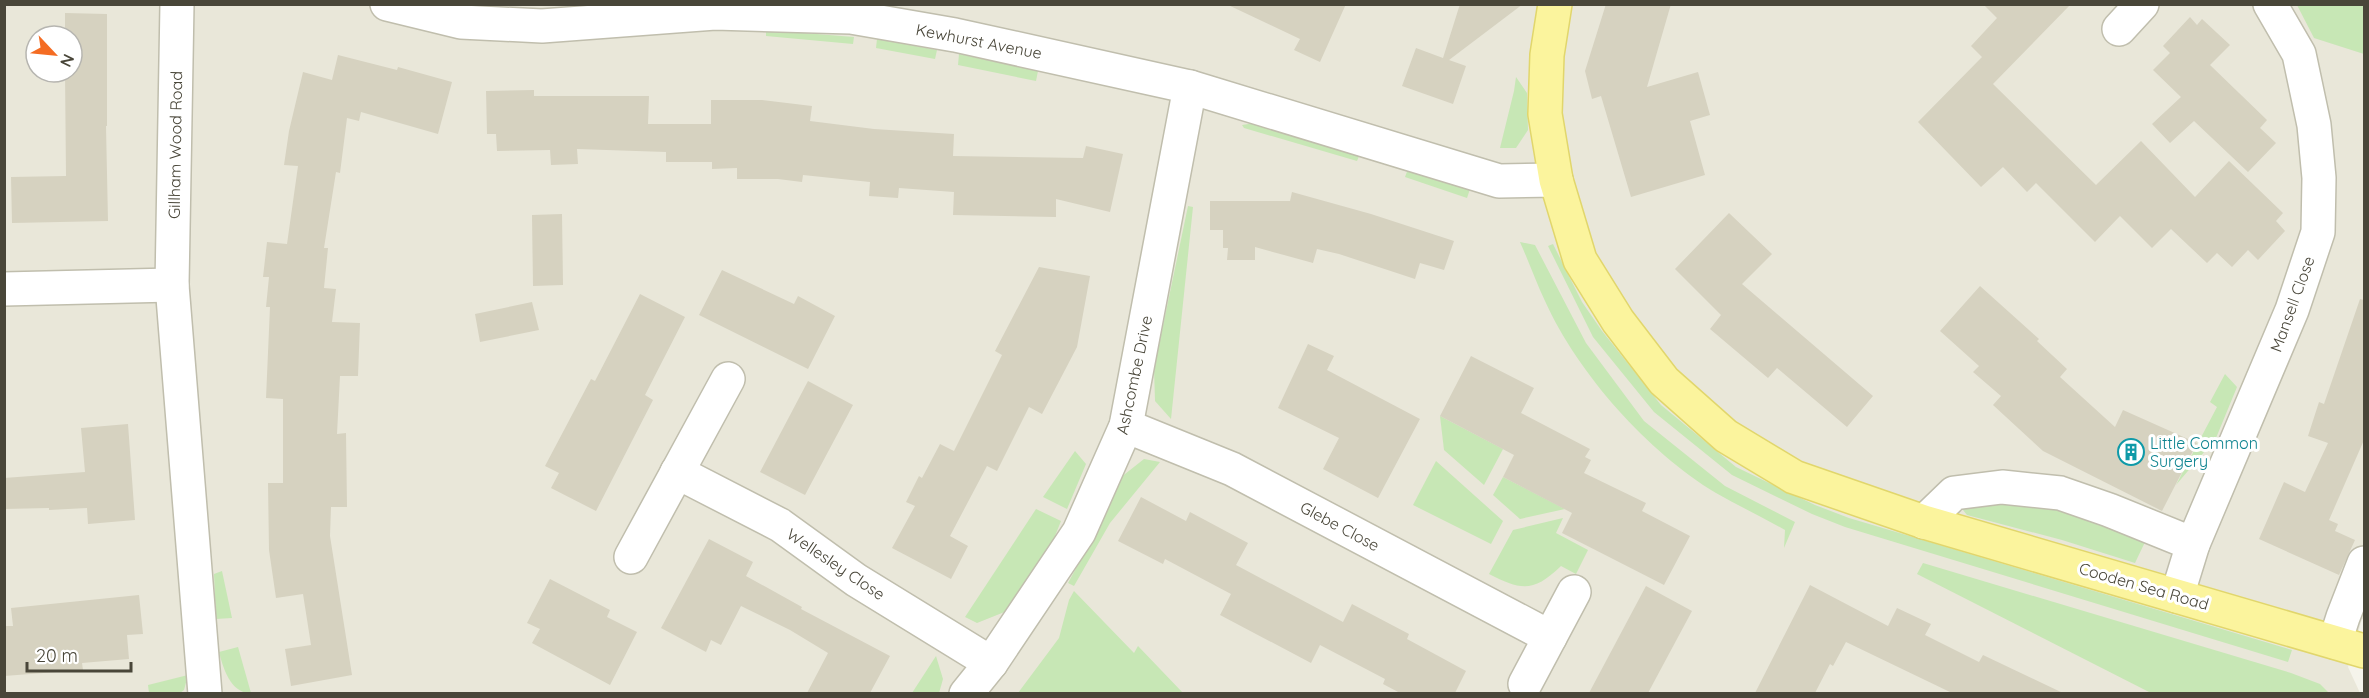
<svg xmlns="http://www.w3.org/2000/svg" width="2369" height="698" font-family="Quicksand,sans-serif">
<rect width="100%" height="100%" fill="#f5f4eb"/>
<!-- residential -->
<path fill="#e9e7d9" fill-rule="evenodd" d="M 4,5 L 2364,5 L 2364,619 L 2362,619 L 2348,667 L 2360,693 L 5,693 ZM 36,36 L 72,36 L 72,72 L 36,72 Z"/>
<!-- green -->
<g fill="#c7e7b5">
<path d="M 2297,5 L 2364,5 L 2364,54 L 2314,38 Z"/>
<path d="M 766,30 L 854,37 L 853,44 L 766,36 Z"/>
<path d="M 877,39 L 937,50 L 935,59 L 876,48 Z"/>
<path d="M 959,54 L 1038,71 L 1036,81 L 958,65 Z"/>
<path d="M 1516,77 L 1527,93 L 1528,130 L 1516,148 L 1500,148 L 1514,91 Z"/>
<path d="M 1255,123 L 1360,154 L 1357,161 L 1244,128 L 1242,125 Z"/>
<path d="M 1408,169 L 1471,186 L 1467,198 L 1405,177 Z"/>
<path d="M 1188,206 L 1193,207 L 1171,419 L 1155,401 L 1154,369 Z"/>
<path d="M 1520,242 L 1535,245 L 1586,343 L 1644,421 L 1725,486 L 1795,522 L 1784,548 L 1785,530 C 1762,517 1739,506 1716,493 C 1648,452 1578,374 1545,301 C 1536,282 1529,262 1520,242 Z"/>
<path d="M 1553,244 L 1582,302 L 1602,331 L 1661,405 L 1736,467 L 1815,505 L 1849,518 L 2292,650 L 2288,662 L 1845,527 L 1812,514 L 1732,475 L 1654,412 L 1593,337 L 1548,246 Z"/>
<path d="M 2225,374 L 2237,387 L 2216,438 L 2176,485 L 2217,407 L 2210,402 Z"/>
<path d="M 1440,416 L 1503,449 L 1484,485 L 1444,450 Z"/>
<path d="M 1075,451 L 1086,464 L 1067,509 L 1043,497 Z"/>
<path d="M 1144,459 L 1160,462 L 1110,523 L 1074,586 L 1068,583 L 1103,519 L 1120,478 Z"/>
<path d="M 1436,461 L 1503,521 L 1491,544 L 1413,505 Z"/>
<path d="M 1503,477 L 1565,509 L 1520,519 L 1493,495 Z"/>
<path d="M 1970,501 L 2061,509 L 2104,523 L 2145,542 L 2135,563 L 2062,540 L 1967,515 L 1963,510 L 1964,504 Z"/>
<path d="M 1036,509 L 1061,521 L 1051,546 L 1007,611 L 977,623 L 965,617 Z"/>
<path d="M 1563,518 L 1556,533 L 1588,550 L 1576,574 L 1561,566 C 1534,592 1522,591 1489,574 L 1513,530 Z"/>
<path d="M 1923,563 L 2291,673 L 2320,684 L 2329,693 L 2151,693 L 1917,574 Z"/>
<path d="M 222,571 L 232,618 L 216,619 L 214,574 Z"/>
<path d="M 1074,591 L 1134,653 L 1138,646 L 1183,693 L 1018,693 L 1059,638 L 1069,600 Z"/>
<path d="M 238,647 L 251,693 C 231,694 223,668 219,652 Z"/>
<path d="M 936,656 L 943,679 L 939,693 L 912,693 Z"/>
<path d="M 188,675 L 184,690 L 180,693 L 149,693 L 148,685 Z"/>
</g>
<!-- building -->
<g fill="#d6d2c0">
<path d="M 1226,4 L 1346,4 L 1320,62 L 1294,50 L 1300,39 Z"/>
<path d="M 1460,4 L 1523,4 L 1449,60 L 1466,66 L 1453,104 L 1402,86 L 1416,48 L 1443,58 Z"/>
<path d="M 1606,4 L 1671,4 L 1647,87 L 1698,72 L 1710,115 L 1690,121 L 1705,175 L 1631,197 L 1601,96 L 1592,99 L 1585,71 Z"/>
<path d="M 1983,4 L 2071,4 L 1993,84 L 2096,185 L 2141,141 L 2195,197 L 2229,161 L 2283,213 L 2276,221 L 2285,231 L 2258,260 L 2248,250 L 2232,267 L 2217,253 L 2207,263 L 2171,229 L 2152,248 L 2120,216 L 2095,242 L 2036,183 L 2027,192 L 2003,167 L 1981,187 L 1918,122 L 1982,57 L 1971,46 L 1997,18 Z"/>
<path d="M 65,13 L 107,14 L 107,126 L 106,126 L 108,221 L 12,223 L 11,177 L 66,176 L 65,72 L 72,72 L 72,36 L 65,36 Z"/>
<path d="M 2190,17 L 2197,25 L 2202,19 L 2230,45 L 2210,65 L 2267,120 L 2260,128 L 2276,143 L 2248,172 L 2194,121 L 2170,143 L 2152,124 L 2181,97 L 2153,70 L 2170,53 L 2163,46 Z"/>
<path d="M 338,55 L 397,70 L 398,67 L 452,82 L 438,134 L 361,112 L 359,121 L 347,118 L 340,173 L 336,172 L 324,248 L 328,248 L 324,288 L 336,289 L 332,322 L 360,323 L 358,376 L 340,376 L 337,434 L 346,433 L 347,507 L 331,507 L 330,536 L 352,675 L 291,686 L 285,649 L 311,645 L 303,594 L 276,598 L 269,550 L 268,483 L 283,483 L 283,399 L 266,398 L 270,307 L 266,307 L 269,277 L 263,277 L 267,242 L 287,244 L 298,166 L 284,165 L 289,131 L 303,72 L 332,80 Z"/>
<path d="M 534,90 L 534,96 L 649,96 L 648,124 L 711,124 L 711,100 L 762,100 L 812,106 L 810,121 L 874,129 L 954,134 L 953,156 L 1083,158 L 1086,146 L 1123,154 L 1110,212 L 1056,199 L 1056,217 L 953,215 L 954,192 L 899,188 L 898,198 L 869,196 L 870,182 L 803,175 L 802,182 L 778,179 L 737,179 L 737,168 L 712,169 L 712,162 L 666,162 L 666,152 L 577,149 L 578,164 L 551,165 L 550,150 L 497,151 L 496,134 L 487,134 L 486,91 Z"/>
<path d="M 1292,192 L 1371,214 L 1454,241 L 1444,270 L 1420,263 L 1415,279 L 1339,254 L 1317,249 L 1313,263 L 1255,247 L 1255,260 L 1227,260 L 1228,248 L 1223,248 L 1223,230 L 1210,230 L 1210,201 L 1290,201 Z"/>
<path d="M 1729,213 L 1772,254 L 1742,284 L 1873,396 L 1847,427 L 1777,368 L 1768,378 L 1710,329 L 1721,315 L 1675,269 Z"/>
<path d="M 562,214 L 563,285 L 533,286 L 532,215 Z"/>
<path d="M 1039,267 L 1090,276 L 1077,347 L 1042,414 L 1029,407 L 997,471 L 987,466 L 950,536 L 968,546 L 951,579 L 892,548 L 915,506 L 906,502 L 919,476 L 922,478 L 940,444 L 954,451 L 1002,355 L 995,351 Z"/>
<path d="M 722,270 L 794,304 L 798,296 L 835,316 L 808,369 L 699,315 Z"/>
<path d="M 1980,286 L 2039,339 L 2037,341 L 2067,369 L 2060,377 L 2115,427 L 2123,410 L 2197,443 L 2162,511 L 2043,451 L 1993,405 L 2001,396 L 1973,372 L 1979,366 L 1940,331 Z"/>
<path d="M 640,294 L 685,317 L 645,395 L 653,400 L 596,511 L 551,488 L 559,473 L 545,466 L 591,379 L 595,381 Z"/>
<path d="M 2360,299 L 2364,300 L 2364,440 L 2329,520 L 2338,524 L 2335,531 L 2355,540 L 2339,575 L 2259,539 L 2284,482 L 2305,492 L 2328,443 L 2308,436 L 2319,402 L 2324,404 Z"/>
<path d="M 532,302 L 539,330 L 480,342 L 475,314 Z"/>
<path d="M 1308,344 L 1334,356 L 1327,370 L 1420,419 L 1378,498 L 1323,469 L 1339,438 L 1278,408 Z"/>
<path d="M 1471,356 L 1534,388 L 1521,413 L 1590,449 L 1585,457 L 1591,460 L 1584,473 L 1646,503 L 1642,511 L 1690,536 L 1664,585 L 1562,533 L 1572,513 L 1503,477 L 1514,455 L 1440,416 Z"/>
<path d="M 808,381 L 853,405 L 805,495 L 760,472 Z"/>
<path d="M 128,424 L 135,520 L 88,524 L 87,508 L 49,510 L 49,508 L 4,509 L 4,478 L 85,472 L 81,428 Z"/>
<path d="M 1141,497 L 1186,521 L 1190,512 L 1248,543 L 1236,565 L 1343,622 L 1352,604 L 1409,634 L 1407,639 L 1466,671 L 1455,693 L 1400,693 L 1383,684 L 1385,679 L 1320,645 L 1311,663 L 1220,615 L 1231,594 L 1165,559 L 1163,564 L 1118,541 Z"/>
<path d="M 709,539 L 753,562 L 746,576 L 802,607 L 801,609 L 890,656 L 870,693 L 807,693 L 828,653 L 790,630 L 741,606 L 721,645 L 711,640 L 706,652 L 661,628 Z"/>
<path d="M 550,579 L 610,610 L 607,617 L 637,632 L 610,685 L 532,643 L 540,629 L 527,623 Z"/>
<path d="M 1810,585 L 1888,626 L 1897,608 L 1931,624 L 1925,635 L 1979,662 L 1983,655 L 2063,693 L 1952,693 L 1846,642 L 1833,666 L 1830,664 L 1815,693 L 1755,693 Z"/>
<path d="M 1646,586 L 1692,611 L 1648,693 L 1589,693 Z"/>
<path d="M 139,595 L 143,634 L 127,635 L 129,659 L 82,663 L 83,670 L 4,676 L 4,626 L 13,626 L 11,608 Z"/>
</g>
<g fill="none" stroke-linecap="round" stroke-linejoin="round">
<defs>
<g id="minor">
<path d="M 177,4 L 172,285 L 205,694"/>
<path d="M 387,4 L 461,22 L 542,26 L 715,13 L 851,17 L 955,35 L 1190,87 L 1499,181 L 1556,180"/>
<path d="M 2119,29 L 2142,4"/>
<path d="M 4,289 L 172,285"/>
<path d="M 1126,426 L 1232,469 L 1550,637"/>
<path d="M 677,472 L 780,525 L 856,580 L 991,663"/>
<path d="M 1924,522 L 1954,493 L 2002,487 L 2060,493 L 2109,510 L 2193,544"/>
<path d="M 631,557 L 728,379"/>
<path d="M 2177,596 L 2193,544 L 2292,310 L 2318,232 L 2319,178 L 2314,125 L 2299,54 L 2270,4"/>
<path d="M 2335,642 L 2343,617 L 2364,563"/>
<path d="M 1525,684 L 1574,592"/>
<path d="M 966,694 L 991,663 L 1079,532 L 1126,426 L 1190,87"/>
</g>
<path id="major" d="M 1555,4 L 1547,55 L 1545,114 L 1556,180 L 1580,260 L 1618,321 L 1664,381 L 1726,436 L 1794,477 L 1924,522 L 2364,651"/>
</defs>
<!-- minor casing -->
<use href="#minor" stroke="#c0bead" stroke-width="36"/>
<!-- major casing -->
<use href="#major" stroke="#e1d66c" stroke-width="36"/>
<!-- minor -->
<use href="#minor" stroke="#fff" stroke-width="33"/>
<!-- major -->
<use href="#major" stroke="#fbf49d" stroke-width="33"/>
</g>
<!-- icons -->
<defs>
<symbol id="building-ring" viewBox="-11 -11 22 22"><circle r="9.5" fill="#fff" stroke="#0f9aa8" stroke-width="1.5"/><path d="M-4-6H4V6H1V3H-1V6H-4ZM-2.5-4.3h1.7v1.8h-1.7ZM.8-4.3h1.7v1.8H.8ZM-2.5-1h1.7V.8h-1.7ZM.8-1h1.7V.8H.8Z" fill="#0f9aa8"/></symbol>
</defs>
<g fill-rule="evenodd">
<use href="#building-ring" x="2116" y="437" width="30" height="30"/>
</g>
<g text-anchor="middle" stroke-width="6" stroke-linejoin="round" paint-order="stroke">
<!-- street labels -->
<g font-size="16" fill="#494639" stroke="#fff">
<text transform="translate(979 41) rotate(11)" y="6">Kewhurst Avenue</text>
<text transform="translate(175 145) rotate(-89)" y="6">Gillham Wood Road</text>
<text transform="translate(2292 304) rotate(-70)" y="6">Mansell Close</text>
<text transform="translate(1134 375) rotate(-78)" y="6">Ashcombe Drive</text>
<text transform="translate(1340 526) rotate(28)" y="6">Glebe Close</text>
<text transform="translate(836 564) rotate(34)" y="6">Wellesley Close</text>
<text transform="translate(2144 586) rotate(16)" y="6">Cooden Sea Road</text>
</g>
<!-- culture labels -->
<g font-size="16" fill="#0d838f" stroke="#fff" text-anchor="start">
<text x="2150" y="449">Little Common<tspan x="2150" dy="18">Surgery</tspan></text>
</g>
</g>
<!-- border -->
<rect width="2369" height="698" fill="none" stroke="#494639" stroke-width="12"/>
<!-- north arrow -->
<g transform="translate(54 54) rotate(116)"><circle r="28" fill="#ffffff" stroke="#b6b5b0" stroke-width="1.5"/>
<path d="M0-4.5L10 22L0 15L-10 22Z" fill="#f46c23"/>
<text y="-9" font-size="16" font-weight="bold" text-anchor="middle" fill="#494639">N</text>
</g>
<!-- scale -->
<path d="M27 662v9h104v-9" fill="none" stroke="#494639" stroke-width="3"/>
<text x="36" y="662" font-size="18" fill="#494639" stroke="#ffffff" stroke-width="4.5" paint-order="stroke">20 m</text>
</svg>
